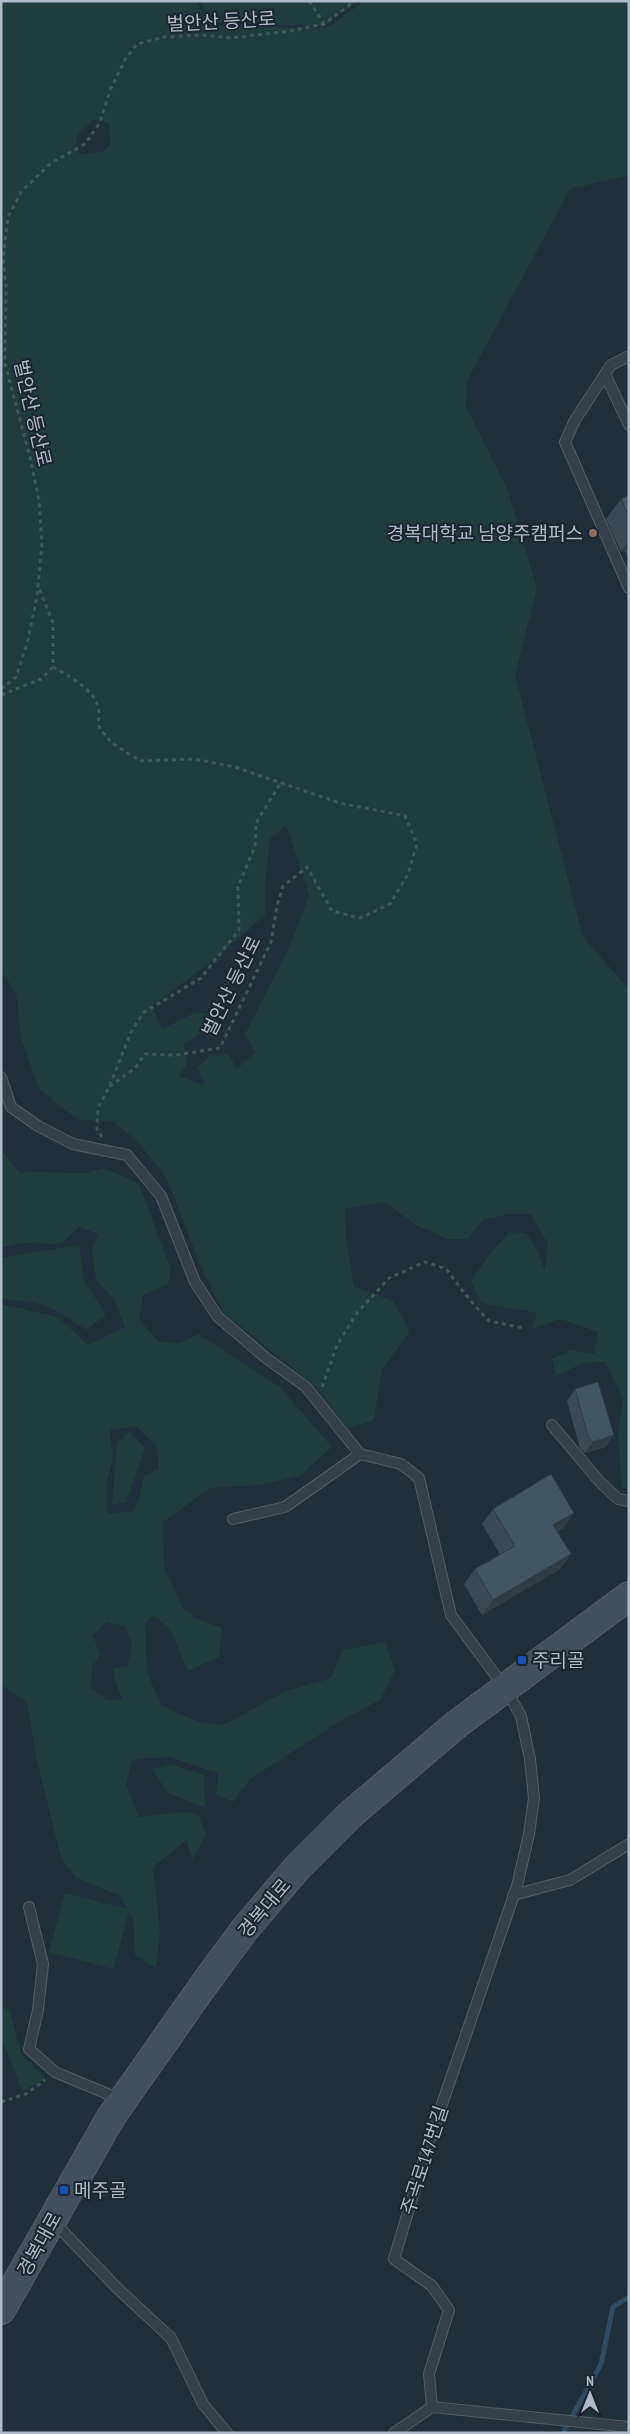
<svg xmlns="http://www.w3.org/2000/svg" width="630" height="2434" font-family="'PT Sans Narrow','Noto Sans KR',sans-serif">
<rect width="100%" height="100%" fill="#1f2f3b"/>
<!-- green -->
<g fill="#213c3c" fill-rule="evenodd">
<path d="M 1,1 L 197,1 L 208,26 L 327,28 L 364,1 L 629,1 L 629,175 L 570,189 L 467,381 L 466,407 L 508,491 L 537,588 L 515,675 L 583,937 L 629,989 L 629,1490 L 622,1487 L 618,1435 L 623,1400 L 605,1361 L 581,1364 L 556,1376 L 552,1359 L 571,1350 L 594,1354 L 598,1332 L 560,1319 L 532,1329 L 537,1313 L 481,1303 L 471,1281 L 489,1255 L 509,1232 L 526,1233 L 536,1248 L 545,1271 L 548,1244 L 531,1214 L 509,1214 L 484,1219 L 468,1239 L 446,1239 L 416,1225 L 385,1202 L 345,1209 L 346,1238 L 354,1286 L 393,1301 L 410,1331 L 382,1370 L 374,1420 L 348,1429 L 317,1388 L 224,1313 L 202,1270 L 167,1179 L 139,1143 L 113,1121 L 78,1120 L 39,1089 L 21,1038 L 16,993 L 1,971 ZM 95,119 L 109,124 L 110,145 L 103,152 L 79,154 L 76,137 ZM 286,825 L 309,895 L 290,946 L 245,1034 L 255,1052 L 237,1069 L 228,1053 L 210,1056 L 198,1067 L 204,1085 L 179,1076 L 187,1064 L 184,1045 L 211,1025 L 219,1015 L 196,1012 L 162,1029 L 152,1006 L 212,961 L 265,915 L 265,885 L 270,839 Z"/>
<path d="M 199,1 L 358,1 L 324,26 L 217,23 Z"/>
<path d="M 1,1149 L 19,1172 L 85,1173 L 105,1168 L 139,1184 L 171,1269 L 168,1285 L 143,1295 L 139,1319 L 159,1342 L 179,1343 L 199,1334 L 280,1387 L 332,1447 L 300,1476 L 260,1485 L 210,1488 L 163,1522 L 164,1568 L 183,1608 L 200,1620 L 222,1628 L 219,1657 L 188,1671 L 170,1629 L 154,1616 L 145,1622 L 147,1672 L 161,1705 L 198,1722 L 223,1725 L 284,1692 L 331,1678 L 343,1650 L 385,1642 L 395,1670 L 380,1700 L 342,1720 L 250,1779 L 233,1802 L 216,1795 L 218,1773 L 168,1757 L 132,1760 L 126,1785 L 139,1817 L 184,1812 L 198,1814 L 206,1835 L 192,1860 L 187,1840 L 153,1867 L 160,1930 L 156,1968 L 135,1955 L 133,1918 L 129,1912 L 113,1969 L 49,1952 L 65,1893 L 128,1909 L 118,1895 L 76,1878 L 61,1858 L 36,1757 L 27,1702 L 1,1685 L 1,1304 L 58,1317 L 88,1345 L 125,1327 L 115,1301 L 96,1280 L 92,1251 L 98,1234 L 79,1227 L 61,1244 L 21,1243 L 1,1248 ZM 135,1426 L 156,1445 L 159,1469 L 144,1475 L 139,1499 L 133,1511 L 107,1514 L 107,1481 L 113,1459 L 110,1430 ZM 107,1622 L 126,1627 L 132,1645 L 127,1667 L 115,1668 L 113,1675 L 122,1699 L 108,1700 L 91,1688 L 92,1667 L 100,1655 L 93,1635 Z"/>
<path d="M 79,1245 L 84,1280 L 106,1315 L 86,1330 C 55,1307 39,1301 1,1299 L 1,1258 Z"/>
<path d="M 130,1432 L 145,1448 L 126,1503 L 112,1504 L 117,1442 Z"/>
<path d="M 170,1764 L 204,1775 L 205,1808 L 168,1793 L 152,1769 Z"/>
<path d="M 1,2006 L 10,2011 L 21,2054 L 46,2079 L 22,2091 L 1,2036 Z"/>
</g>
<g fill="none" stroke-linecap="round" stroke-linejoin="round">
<!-- stream -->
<path stroke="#304b62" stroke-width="5" d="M 563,2433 L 601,2364 L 613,2307 L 629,2297"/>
<defs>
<g id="lane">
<path d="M 629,356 L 611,365 L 575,420 L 565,442 L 629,588"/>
<path d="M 605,374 L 629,425"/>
<path d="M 1,1077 L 11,1107 L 38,1126 L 73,1144 L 127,1155 L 161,1196 L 195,1282 L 218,1317 L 266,1358 L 306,1387 L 360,1454 L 401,1464 L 419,1478 L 451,1615 L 505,1688 L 521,1716 L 530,1759 L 534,1798 L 529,1834 L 517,1886 L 429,2142 L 394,2259 L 432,2286 L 449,2310 L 429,2374 L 432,2407"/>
<path d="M 552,1425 L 599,1481 L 618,1499 L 629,1501"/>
<path d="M 233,1519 L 285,1507 L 360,1454"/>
<path d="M 513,1895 L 570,1880 L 629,1844"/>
<path d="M 29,1907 L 43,1964 L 38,2010 L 29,2049 L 55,2072 L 122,2100"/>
<path d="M 53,2221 L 117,2288 L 171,2338 L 203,2404 L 227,2433"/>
<path d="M 394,2433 L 432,2407 L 629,2427"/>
</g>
<path id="secondary" d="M 1,2310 L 111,2117 L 203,1986 L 245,1929 L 297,1868 L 351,1814 L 457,1724 L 629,1596"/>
</defs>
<!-- lane casing -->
<use href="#lane" stroke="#515e69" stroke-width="12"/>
<!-- secondary casing -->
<use href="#secondary" stroke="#515e69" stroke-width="30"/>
<!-- path -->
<g stroke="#3f5958" stroke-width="3" stroke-dasharray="4 4" stroke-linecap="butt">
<path d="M 309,1 L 324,23"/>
<path d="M 53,667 C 74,679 105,695 98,722 L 100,729 L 112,743 L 140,761 L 193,759 L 235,767 L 340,803 L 405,816 L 417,844 L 408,874 L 390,904 L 360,918 L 332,911 L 307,867 L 283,886 L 277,906 L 271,942 L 220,1048 L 176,1055 L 145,1054 L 135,1068 L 109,1087"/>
<path d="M 1,689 L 16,677 L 28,640 L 37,596 L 42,544 L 39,501 L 31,461 L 5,364 L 6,286 L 3,258 L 8,217 L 21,192 L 51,163 L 85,144 L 99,124 L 111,88 L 126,58 L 137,44 L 164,37 L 202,35 L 231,38 L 290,31 L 324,24 L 355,1"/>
<path d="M 1,695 L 41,679 L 53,667 L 53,623 L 38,585"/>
<path d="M 102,1137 L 97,1129 L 98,1108 L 109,1087 L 131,1032 L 143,1013 L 201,978 L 239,930 L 238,887 L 255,846 L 256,823 L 280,784"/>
<path d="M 322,1387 L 337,1345 L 356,1314 L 389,1278 L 425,1262 L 446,1269 L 469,1299 L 489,1321 L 524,1328"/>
<path d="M 1,2102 L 26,2094 L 45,2080"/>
</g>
<!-- lane -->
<use href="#lane" stroke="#33404b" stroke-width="10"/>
<!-- secondary -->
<use href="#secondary" stroke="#41505f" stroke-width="28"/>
</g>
<!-- wall -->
<g fill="#394955">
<path d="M 629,495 L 629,561 L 625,551 L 621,552 L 606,519 L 621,499 Z"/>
<path d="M 575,1389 L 606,1447 L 585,1453 L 580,1448 L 567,1401 Z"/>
<path d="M 493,1509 L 564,1528 L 557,1532 L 571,1554 L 560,1569 L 482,1615 L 464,1584 L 475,1569 L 500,1554 L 482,1524 Z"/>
</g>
<!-- shaded-wall -->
<g fill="#2e3c45">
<path d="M 629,541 L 629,545 L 625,551 L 621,552 Z"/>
<path d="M 614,1435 L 606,1447 L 585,1453 L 593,1442 Z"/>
<path d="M 574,1513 L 564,1528 L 543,1540 L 553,1525 Z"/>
<path d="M 571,1554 L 560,1569 L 482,1615 L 493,1600 Z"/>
</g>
<!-- building -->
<g fill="#425563" stroke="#2e3c45">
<path d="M 629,495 L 629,517 L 621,499 Z"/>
<path d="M 598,1382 L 614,1435 L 593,1442 L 588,1436 L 575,1389 Z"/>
<path d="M 551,1474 L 574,1513 L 553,1525 L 571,1554 L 493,1600 L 475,1569 L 515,1546 L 493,1509 Z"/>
</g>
<!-- markers -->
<circle fill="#8d6e63" stroke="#192530" stroke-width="2" cx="593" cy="533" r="5"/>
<g fill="#1a4fb4" stroke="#192530" stroke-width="2">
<rect x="517" y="1655" width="10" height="10" rx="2.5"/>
<rect x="59" y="2185" width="10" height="10" rx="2.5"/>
</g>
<g text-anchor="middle" stroke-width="4" stroke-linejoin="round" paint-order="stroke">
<!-- street labels -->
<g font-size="19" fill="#aebbc8" stroke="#192530">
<text transform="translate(221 21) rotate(-3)" y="7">벌안산 등산로</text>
<text transform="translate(33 413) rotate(77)" y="7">벌안산 등산로</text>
<text transform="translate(231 986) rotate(-64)" y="7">벌안산 등산로</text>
<text transform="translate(264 1908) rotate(-50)" y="7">경복대로</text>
<text transform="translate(424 2160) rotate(-72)" y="7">주곡로147번길</text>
<text transform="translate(39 2244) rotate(-61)" y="7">경복대로</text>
</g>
<!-- poi labels -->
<g font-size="19" fill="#aebbc8" stroke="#192530" text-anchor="start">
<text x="583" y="540" text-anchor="end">경복대학교 남양주캠퍼스</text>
<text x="532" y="1667">주리골</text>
<text x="74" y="2197">메주골</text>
</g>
</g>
<!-- border -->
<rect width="630" height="2434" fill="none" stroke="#aebbc8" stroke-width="5"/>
<!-- north arrow -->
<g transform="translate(590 2394)" stroke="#192530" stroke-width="4" paint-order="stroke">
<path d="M0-4L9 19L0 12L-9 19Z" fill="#aebbc8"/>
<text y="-8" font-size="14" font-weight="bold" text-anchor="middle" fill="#aebbc8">N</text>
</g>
</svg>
